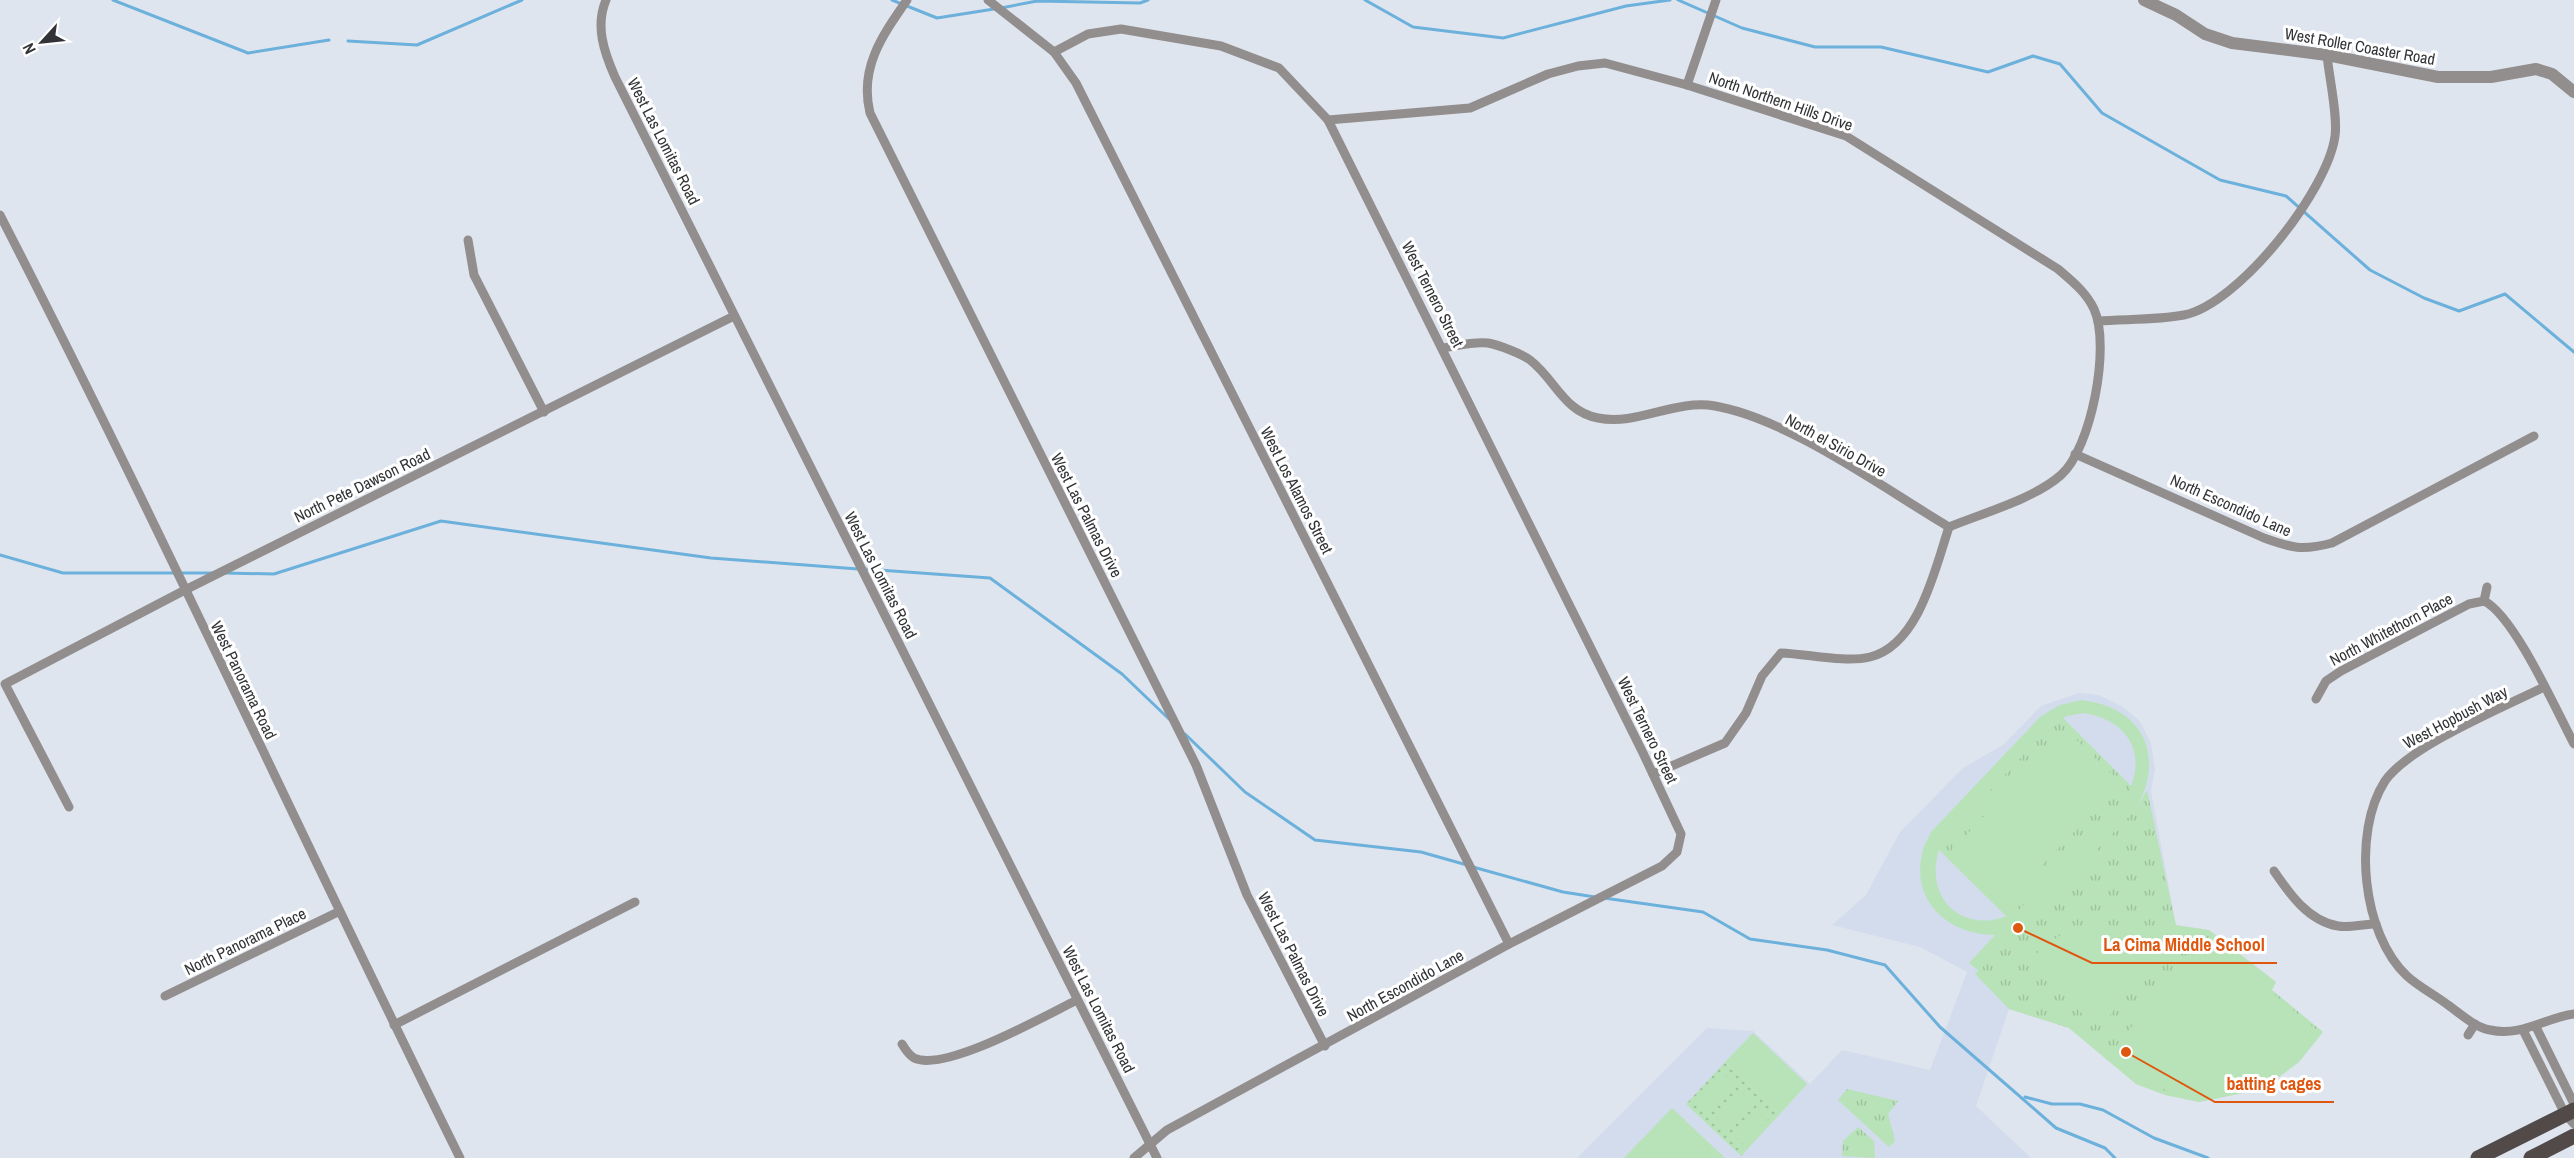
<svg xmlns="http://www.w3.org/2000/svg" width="2574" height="1158" font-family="'Archivo Narrow',sans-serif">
<defs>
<pattern id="grass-tufts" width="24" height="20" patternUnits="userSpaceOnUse" patternTransform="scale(1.5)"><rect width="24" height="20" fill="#b8e3b8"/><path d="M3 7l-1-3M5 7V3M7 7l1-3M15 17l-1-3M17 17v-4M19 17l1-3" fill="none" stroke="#9fc39f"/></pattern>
<pattern id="park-dots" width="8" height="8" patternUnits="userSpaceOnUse" patternTransform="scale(1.5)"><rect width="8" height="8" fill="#b8e3b8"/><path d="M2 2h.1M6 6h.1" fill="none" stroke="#9fc39f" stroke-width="1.8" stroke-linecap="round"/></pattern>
</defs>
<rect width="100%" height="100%" fill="#dfe5ee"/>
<!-- built -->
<path fill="#d2dcec" d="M 2079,693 L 2099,695 L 2123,707 L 2139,720 L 2151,743 L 2155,769 L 2151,791 L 2176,925 L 2209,930 L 2276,982 L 2272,990 L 2323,1032 L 2299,1062 L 2275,1080 L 2248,1092 L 2199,1102 L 2165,1095 L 2136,1084 L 2069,1028 L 2009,1009 L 1976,1106 L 2031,1158 L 1577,1158 L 1707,1028 L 1753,1031 L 1810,1084 L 1842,1050 L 1930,1070 L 1967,972 L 1920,947 L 1832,925 L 1866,895 L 1900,832 L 1963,768 L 2003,745 L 2041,706 Z"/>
<!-- grass -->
<g fill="url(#grass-tufts)">
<path d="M 2063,718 L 2132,787 L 2125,799 L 2019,911 L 2007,917 L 1938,849 L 1943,840 L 2052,724 Z"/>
<path d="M 2147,790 L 2176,925 L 2209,930 L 2276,982 L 2272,990 L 2323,1032 L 2299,1062 L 2275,1080 L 2248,1092 L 2199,1102 L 2165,1095 L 2136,1084 L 2069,1028 L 2009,1009 L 1975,974 L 2136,809 Z"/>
<path d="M 1847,1089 L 1898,1101 L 1888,1114 L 1895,1141 L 1889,1147 L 1838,1100 Z"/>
<path d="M 1858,1127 L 1874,1141 L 1875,1158 L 1842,1156 L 1843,1141 Z"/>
</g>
<!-- park -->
<path fill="url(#park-dots)" d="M 1725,1062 L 1780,1114 L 1741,1156 L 1686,1104 Z"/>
<!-- pitch -->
<g fill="#b8e3b8" fill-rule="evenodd">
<path d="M 2081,700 C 2143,707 2166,755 2136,809 L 1979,971 L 1969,963 L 1995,935 C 1950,935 1911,903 1922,854 C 1923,846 1928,839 1931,832 L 2041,716 L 2060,705 ZM 2084,713 C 2131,721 2149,757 2125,799 L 2018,911 C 1964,941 1917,896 1943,840 L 2052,724 L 2067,716 Z"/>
<path d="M 2066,730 L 2121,783 L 2004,905 L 1949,853 Z"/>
<path d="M 2102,922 L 2126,931 L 2161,953 L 2105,1021 L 2092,1023 L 2029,961 C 2050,939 2071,926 2102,922 Z"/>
<path d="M 2223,944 L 2274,983 L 2269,990 L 2319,1032 C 2262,1115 2182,1112 2106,1059 L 2195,947 Z"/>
<path d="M 1753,1033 L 1807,1084 L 1780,1114 L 1725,1062 Z"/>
<path d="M 1723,1074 L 1736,1085 L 1710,1112 L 1698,1101 Z"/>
<path d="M 1740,1091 L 1752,1101 L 1726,1128 L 1716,1118 Z"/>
<path d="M 1758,1106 L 1770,1117 L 1744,1145 L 1732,1134 Z"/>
<path d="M 1672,1108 L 1725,1158 L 1624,1158 Z"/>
</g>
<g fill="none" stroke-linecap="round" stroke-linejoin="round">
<!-- stream -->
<g stroke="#6cb1db" stroke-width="3">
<path d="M 113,0 L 248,53 L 329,40"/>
<path d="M 892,0 L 937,18 L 994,9"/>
<path d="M 1365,0 L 1413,27 L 1503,38 L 1626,6 L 1670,0"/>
<path d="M 1678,0 L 1742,28 L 1815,47 L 1881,47 L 1988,72 L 2033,56 L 2060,64 L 2102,113 L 2220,180 L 2286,196 L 2370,270 L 2424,298 L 2459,311 L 2505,294 L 2574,352"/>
<path d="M 1001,8 L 1037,1 L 1140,3 L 1148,0"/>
<path d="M 348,41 L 417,45 L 522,0"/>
<path d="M 0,555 L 63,573 L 212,573"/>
<path d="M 865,569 L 990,578 L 1122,674 L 1169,719"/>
<path d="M 225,573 L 274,574 L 441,521 L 711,558 L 858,569"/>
<path d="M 1185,734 L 1245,792 L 1315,840 L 1421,852 L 1467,865"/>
<path d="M 1473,867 L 1563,892 L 1595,897"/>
<path d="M 1604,898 L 1703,912 L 1750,939 L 1827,950 L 1885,965 L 1940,1027 L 2056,1128 L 2105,1148 L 2115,1158"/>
<path d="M 2025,1097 L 2052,1104 L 2080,1104 L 2103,1110 L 2154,1138 L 2208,1158"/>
</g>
<!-- minor -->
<g stroke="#938e8e" stroke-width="9">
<path d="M 606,0 C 595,26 604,52 615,77 L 1157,1158"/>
<path d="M 907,0 C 882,36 859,68 870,113 L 1196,765 L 1247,895 L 1325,1046"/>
<path d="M 988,0 L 1054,52 L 1088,34 L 1121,29 L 1221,46 L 1279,68 L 1328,120 L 1643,753 L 1681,834 L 1677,852 L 1662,866 L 1509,944 L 1167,1130 L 1134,1158"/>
<path d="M 1054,52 L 1076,83 L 1509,944"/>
<path d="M 1687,85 L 1716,0"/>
<path d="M 1328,120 L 1470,108 L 1548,74 L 1578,66 L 1605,63 L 1687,85 L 1846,136 L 2058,269 C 2072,281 2086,292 2094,309 C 2111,346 2091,449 2061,475 C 2034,499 1983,513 1949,527 C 1935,569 1919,645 1870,657 C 1845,663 1808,654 1781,653 L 1762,676 L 1746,713 L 1725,743 L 1653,774"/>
<path d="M 0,215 C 160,526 305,845 460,1158"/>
<path d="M 468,240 L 474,275 L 544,412"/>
<path d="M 2098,321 C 2126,319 2157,320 2184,315 C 2239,304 2328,190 2335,136 C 2338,116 2329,77 2327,55"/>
<path d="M 1443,348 C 1457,346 1474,341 1488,343 C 1499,345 1522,354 1530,360 C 1555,379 1564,412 1598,418 C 1638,426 1674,399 1715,406 C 1789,419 1883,488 1949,527"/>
<path d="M 2075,454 L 2264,538 C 2292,548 2302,551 2332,543 L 2534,436"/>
<path d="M 2484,601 L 2487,587"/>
<path d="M 2544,687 C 2504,707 2409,746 2385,781 C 2352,832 2362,934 2407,976 C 2419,987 2435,995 2448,1005 C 2461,1014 2474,1027 2490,1030 C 2521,1037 2545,1018 2574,1014"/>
<path d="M 2316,699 L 2326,681 L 2341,671 L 2469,604 L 2484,601 C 2514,615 2557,712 2574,744"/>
<path d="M 69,807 L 5,684 L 185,590 L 734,316"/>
<path d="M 2274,871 C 2289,893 2308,921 2338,926 C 2349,928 2364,924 2376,924"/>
<path d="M 165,996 L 338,912"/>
<path d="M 394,1025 L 635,902"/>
<path d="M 2536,1027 L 2574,1104"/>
<path d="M 2523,1030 L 2565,1114 L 2574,1124"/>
<path d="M 2468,1035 L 2475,1024"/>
<path d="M 902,1044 C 905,1049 909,1055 914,1058 C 945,1073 1046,1015 1077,1000"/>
</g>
<!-- tertiary -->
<path stroke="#938e8e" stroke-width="12" d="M 2144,0 L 2176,15 L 2205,34 L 2232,43 L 2327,55 L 2438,77 L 2491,77 L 2536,69 L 2552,74 L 2574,92"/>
<!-- primary -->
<g stroke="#524949" stroke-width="15">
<path d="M 2478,1158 L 2574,1110"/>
<path d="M 2531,1158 L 2574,1136"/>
</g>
</g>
<g text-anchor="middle" stroke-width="6" stroke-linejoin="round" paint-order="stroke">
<!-- street labels -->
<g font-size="16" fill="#313336" stroke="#fff">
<text transform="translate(2360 46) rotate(10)" y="6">West Roller Coaster Road</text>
<text transform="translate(1781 101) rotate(19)" y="6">North Northern Hills Drive</text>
<text transform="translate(664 141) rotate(63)" y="6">West Las Lomitas Road</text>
<text transform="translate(1433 294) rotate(63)" y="6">West Ternero Street</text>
<text transform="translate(1836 445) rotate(29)" y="6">North el Sirio Drive</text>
<text transform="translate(362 485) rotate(-26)" y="6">North Pete Dawson Road</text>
<text transform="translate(1297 490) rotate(63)" y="6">West Los Alamos Street</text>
<text transform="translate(2231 505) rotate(24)" y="6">North Escondido Lane</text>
<text transform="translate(1087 515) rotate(63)" y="6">West Las Palmas Drive</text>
<text transform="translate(881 575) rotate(63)" y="6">West Las Lomitas Road</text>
<text transform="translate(2391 629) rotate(-28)" y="6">North Whitethorn Place</text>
<text transform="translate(244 680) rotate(64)" y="6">West Panorama Road</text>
<text transform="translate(2455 717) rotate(-28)" y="6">West Hopbush Way</text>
<text transform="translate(1648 730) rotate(64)" y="6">West Ternero Street</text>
<text transform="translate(245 941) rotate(-26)" y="6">North Panorama Place</text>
<text transform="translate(1294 954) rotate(63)" y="6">West Las Palmas Drive</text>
<text transform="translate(1405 985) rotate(-29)" y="6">North Escondido Lane</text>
<text transform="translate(1099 1009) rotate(63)" y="6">West Las Lomitas Road</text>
</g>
</g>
<!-- callouts -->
<path fill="none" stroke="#df570e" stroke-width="2" d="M2018 928L2092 963H2277M2126 1052L2215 1102H2334"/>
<g fill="#df570e" stroke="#fff" stroke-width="2">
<circle cx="2018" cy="928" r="6"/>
<circle cx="2126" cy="1052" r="6"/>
</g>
<g font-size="18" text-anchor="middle" font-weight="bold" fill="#df570e" stroke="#fff" stroke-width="6" stroke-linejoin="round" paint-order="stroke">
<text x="2184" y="951">La Cima Middle School</text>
<text x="2274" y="1090">batting cages</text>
</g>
<!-- north arrow -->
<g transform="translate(42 42) rotate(243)" stroke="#ffffff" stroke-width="4.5" paint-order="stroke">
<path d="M0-4.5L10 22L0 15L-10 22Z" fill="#313336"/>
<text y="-9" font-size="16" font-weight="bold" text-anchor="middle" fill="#313336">N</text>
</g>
</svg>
